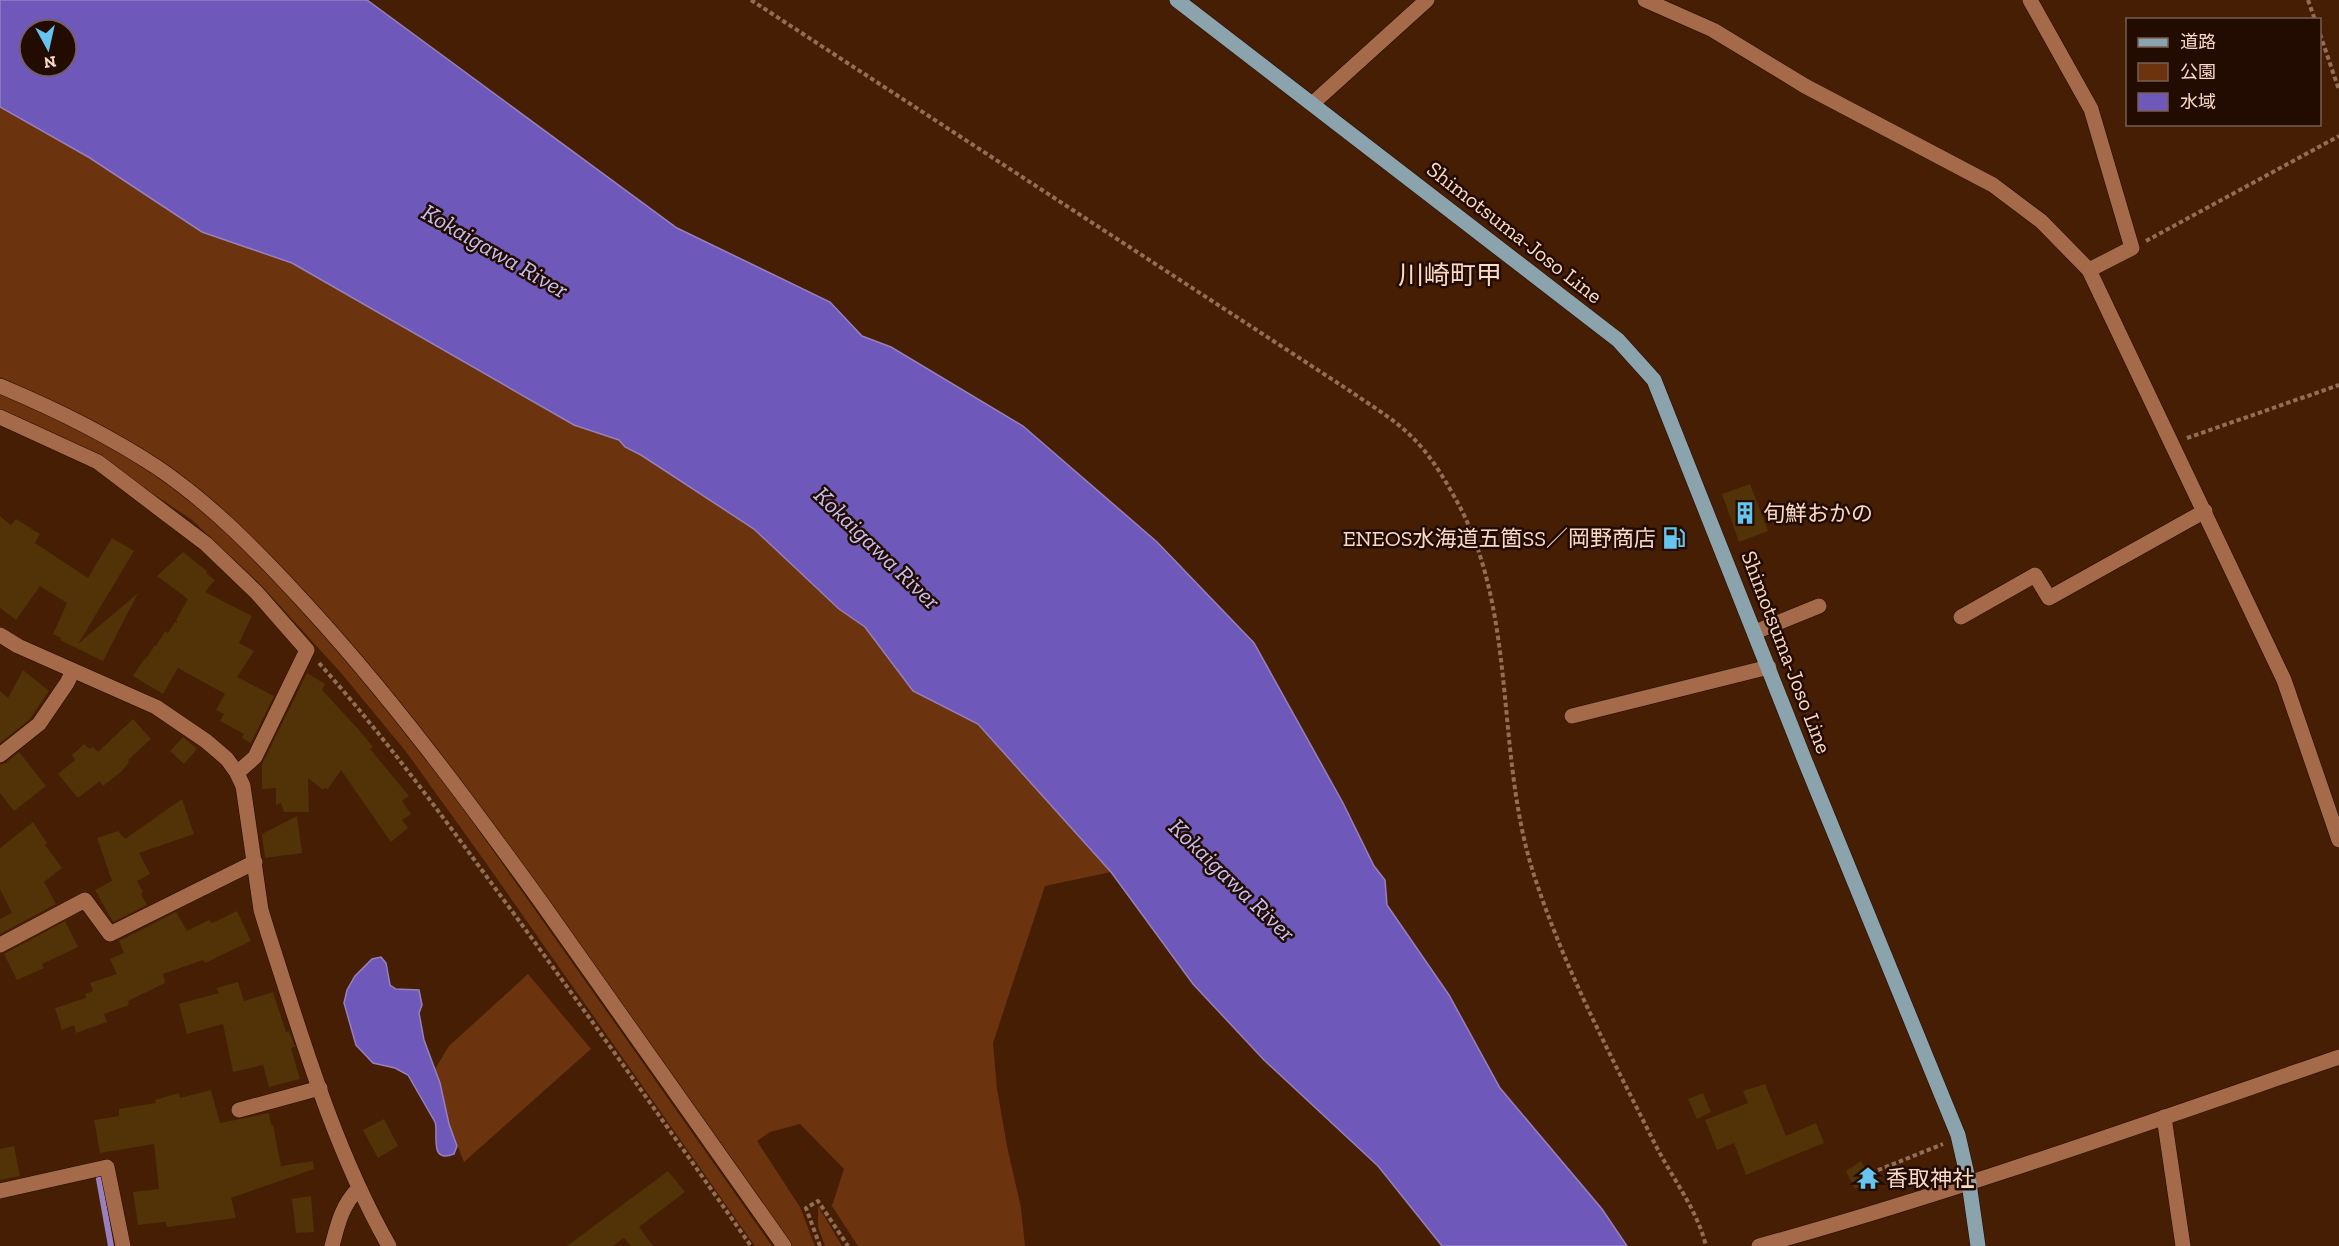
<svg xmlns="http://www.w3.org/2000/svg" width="2339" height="1246" viewBox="0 0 2339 1246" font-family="'Zilla Slab','Noto Sans JP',serif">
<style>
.green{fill:#6c340e}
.water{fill:#6e59ba;stroke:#987fbe;stroke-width:1.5;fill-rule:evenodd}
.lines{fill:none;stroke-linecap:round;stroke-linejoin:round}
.stream{stroke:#987fbe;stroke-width:6}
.building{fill:#513307}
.minor-casing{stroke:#240a00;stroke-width:16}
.major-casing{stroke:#240a00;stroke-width:16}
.path{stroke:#926e57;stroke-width:4;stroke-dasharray:4.5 3;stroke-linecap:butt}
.minor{stroke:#a46a49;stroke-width:15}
.major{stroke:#8aa3ad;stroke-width:15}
.labels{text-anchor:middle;stroke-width:5;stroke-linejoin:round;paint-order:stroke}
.street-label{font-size:22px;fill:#f9d9c7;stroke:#220c01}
.poi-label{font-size:22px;fill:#f9d9c7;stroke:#220c01;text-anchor:start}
.water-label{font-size:24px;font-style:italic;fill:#c5bff2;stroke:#220c01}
.quarter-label{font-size:26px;fill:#f9d9c7;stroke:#220c01}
</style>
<rect width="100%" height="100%" fill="#451e03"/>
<g class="green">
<polygon points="0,107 90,158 202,232 292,263 574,425 619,440 625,447 641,455 754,529 839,609 865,627 913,691 978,724 1111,872 1045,886 993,1043 997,1089 1007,1146 1021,1208 1025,1246 858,1246 832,1206 844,1169 800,1124 770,1132 757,1141 800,1207 815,1246 791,1246 479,807 283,570 101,426 0,377"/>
<path d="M 0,393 C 74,422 148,465 208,515 C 222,527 235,541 248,553 C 309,612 364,679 418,744 L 772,1246 L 755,1246 L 481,856 L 407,753 L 342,674 L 260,584 L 192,520 L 125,475 L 0,413 Z"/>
<polygon points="528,974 591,1049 464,1162 449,1124 440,1083 435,1069 449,1046"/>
<polygon points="818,1206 842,1246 825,1246 818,1227"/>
</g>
<g class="water">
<path d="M 0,0 L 367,0 L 677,228 L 830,302 L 862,336 L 891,347 L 1023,426 L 1157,542 L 1254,643 L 1343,803 L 1374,866 L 1385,880 L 1387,905 L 1449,995 L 1500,1088 L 1602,1209 L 1627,1246 L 1442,1246 L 1378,1166 L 1264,1060 L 1193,984 L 1111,872 L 978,724 L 913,691 L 865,627 L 839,609 L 754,529 L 641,455 L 625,447 L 619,440 L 574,425 L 292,263 L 202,232 L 90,158 L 0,107 ZM 30,30 L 66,30 L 66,66 L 30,66 Z"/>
<path d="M 381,957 L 386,963 L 390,985 L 396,989 L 419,990 L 422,1005 L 419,1013 L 424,1040 L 440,1083 L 449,1124 L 457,1146 L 454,1154 C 428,1164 439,1133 435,1122 L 408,1075 L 395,1068 L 373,1063 L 356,1045 L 344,1003 L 347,990 L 355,976 L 372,959 Z"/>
</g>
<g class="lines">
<polyline class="stream" points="99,1179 111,1246"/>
</g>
<g class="building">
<polygon points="1750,484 1768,531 1739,542 1722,494"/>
<polygon points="0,516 11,525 16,519 40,534 35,543 88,578 112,538 134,551 78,644 138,593 103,661 60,640 61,638 53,634 67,603 40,586 16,620 0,608"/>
<polygon points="183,552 207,571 206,573 215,580 205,592 252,616 239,643 254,651 237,677 274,696 251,743 242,738 244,734 220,721 224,714 216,710 225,694 178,668 163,694 133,676 144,659 145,660 155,645 156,646 165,631 168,633 175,622 178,623 176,620 188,599 157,576"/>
<polygon points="23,670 49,691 29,720 0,743 0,691 8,698"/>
<polygon points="307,673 325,684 322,690 359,730 373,747 370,749 409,796 402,801 411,814 402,820 408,828 391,842 341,770 328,789 324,788 323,790 308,778 309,812 284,812 281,803 276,805 276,788 262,789 262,764"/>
<polygon points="133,719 151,739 128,760 129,762 122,771 103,786 100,781 78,798 58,774 75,760 72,755 84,744 90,749 93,747 98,752"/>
<polygon points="183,737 197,749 184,764 170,751"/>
<polygon points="19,752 46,786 14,811 0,793 0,765 6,763"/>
<polygon points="182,799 194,834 139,853 150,874 137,881 143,892 141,894 147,905 113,922 95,890 112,881 97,838 118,831 125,839"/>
<polygon points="297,816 302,853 265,858 262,834"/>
<polygon points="33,822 47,843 45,845 62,868 44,882 56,904 0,934 0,919 12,913 0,889 0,848"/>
<polygon points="237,911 251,941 205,963 203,960 163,974 165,983 128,1001 129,1005 104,1014 107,1022 76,1033 74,1025 62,1030 55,1008 86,998 85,994 93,991 90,983 117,974 110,959 124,953 119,941 176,912 187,931 209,920 212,923"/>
<polygon points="65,921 78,947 42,964 44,968 17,980 4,954"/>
<polygon points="238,982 244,1001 273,992 286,1032 289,1031 295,1047 291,1048 300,1079 269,1087 263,1065 233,1072 223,1024 187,1034 179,1004 219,993 216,988"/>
<polygon points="1765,1084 1786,1136 1816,1123 1824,1143 1746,1175 1734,1143 1717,1150 1705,1120 1748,1103 1743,1091"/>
<polygon points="211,1090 220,1123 269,1113 271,1125 273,1125 281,1166 313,1161 314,1169 231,1198 236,1218 167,1227 166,1222 163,1222 138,1225 133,1192 159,1189 154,1144 100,1153 94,1120 119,1116 119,1109 156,1103 155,1100 179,1093 180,1098"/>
<polygon points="1703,1093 1711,1112 1697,1119 1688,1099"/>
<polygon points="384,1119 398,1146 378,1158 363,1130"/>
<polygon points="14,1146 20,1176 0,1180 0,1149"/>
<polygon points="1861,1161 1872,1180 1855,1189 1846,1171"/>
<polygon points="668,1171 685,1192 639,1227 653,1246 631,1246 624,1238 613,1246 567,1246"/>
<polygon points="311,1196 314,1232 296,1233 292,1199"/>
</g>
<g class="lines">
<g class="minor-casing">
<g id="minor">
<polyline points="1645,0 1713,30 1805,86 1993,185 2041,221 2089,270 2284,680 2339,840"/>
<polyline points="2030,0 2091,109 2132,248 2089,270"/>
<polyline points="1312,104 1427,0"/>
<path d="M 0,386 C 55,409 108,435 158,468 C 211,504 258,552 302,600 C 389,694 466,798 541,902 C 622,1017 704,1131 784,1246"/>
<polyline points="0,417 98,462 161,510 206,544 256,592 307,650 255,757 237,773"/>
<polyline points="1961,617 2035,575 2049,598 2205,511"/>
<polyline points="1755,632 1819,606"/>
<path d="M 0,635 L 18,646 L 156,707 L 206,741 L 227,759 L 237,773 L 243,786 L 261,910 L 268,933 C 302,1038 334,1149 389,1246"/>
<polyline points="1572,716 1769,667"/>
<polyline points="0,755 39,724 67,683 73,671"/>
<polyline points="0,945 85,900 110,934 255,862"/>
<polyline points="239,1110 320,1088"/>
<polyline points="2164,1117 2183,1246"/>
<polyline points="0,1191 107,1167 123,1246"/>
<path d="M 332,1246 C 338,1223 342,1205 359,1188"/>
<path d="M 1759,1246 C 1955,1192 2147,1123 2339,1057"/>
</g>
</g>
<g class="major-casing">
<polyline id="major" points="1177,0 1618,340 1654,380 1805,761 1958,1135 1969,1183 1978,1246"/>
</g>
<g class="path">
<path d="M 751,0 L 1350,391 C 1370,405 1394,419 1411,436 C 1431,455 1447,483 1460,507 C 1518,620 1495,755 1534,875 C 1564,968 1611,1056 1655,1144 C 1672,1178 1697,1209 1706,1246"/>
<polyline points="2308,0 2315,20"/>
<polyline points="2320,34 2339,90"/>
<polyline points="2146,241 2339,136"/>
<polyline points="2187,438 2339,385"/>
<path d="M 319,663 C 391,744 453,831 517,918 C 596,1026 674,1136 751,1246"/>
<polyline points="1871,1173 1943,1144"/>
<polyline points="820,1246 806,1208 818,1201 848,1246"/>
</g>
<use href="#minor" class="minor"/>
<use href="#major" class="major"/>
</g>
<defs>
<g id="building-bare" transform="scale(1.8)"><path d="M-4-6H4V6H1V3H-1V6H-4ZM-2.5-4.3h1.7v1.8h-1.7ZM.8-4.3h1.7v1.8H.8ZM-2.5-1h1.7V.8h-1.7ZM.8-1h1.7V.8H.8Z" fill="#67c4ef" stroke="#220c01" stroke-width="2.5" paint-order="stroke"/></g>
<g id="fuel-bare" transform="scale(1.8)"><path d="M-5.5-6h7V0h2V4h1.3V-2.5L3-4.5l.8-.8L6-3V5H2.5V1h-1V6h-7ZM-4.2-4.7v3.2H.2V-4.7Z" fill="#67c4ef" stroke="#220c01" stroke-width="2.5" paint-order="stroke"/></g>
<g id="temple-bare" transform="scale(1.8)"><path d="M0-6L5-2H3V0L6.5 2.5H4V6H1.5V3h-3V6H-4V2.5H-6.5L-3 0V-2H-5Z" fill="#67c4ef" stroke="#220c01" stroke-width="2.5" paint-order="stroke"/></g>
</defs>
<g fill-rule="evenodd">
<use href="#building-bare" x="1745" y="513"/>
<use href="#fuel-bare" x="1674" y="538"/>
<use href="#temple-bare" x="1868" y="1178"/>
</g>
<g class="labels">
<g class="street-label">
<text transform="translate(1515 232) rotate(38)" y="8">Shimotsuma-Joso Line</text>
<text transform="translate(1787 652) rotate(69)" y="8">Shimotsuma-Joso Line</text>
</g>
<g class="poi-label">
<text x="1763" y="521">旬鮮おかの</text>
<text x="1656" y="546" text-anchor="end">ENEOS水海道五箇SS／岡野商店</text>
<text x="1886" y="1186">香取神社</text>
</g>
<g class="water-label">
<text transform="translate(495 251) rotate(30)" y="8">Kokaigawa River</text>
<text transform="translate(877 548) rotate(44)" y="8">Kokaigawa River</text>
<text transform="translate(1232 880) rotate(44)" y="8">Kokaigawa River</text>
</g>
<g class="quarter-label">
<text x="1450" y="284">川崎町甲</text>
</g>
</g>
<rect x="2126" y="18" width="195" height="108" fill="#220c01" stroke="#785e50" stroke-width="1.5"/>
<rect x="2138" y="38" width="30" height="9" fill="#8aa3ad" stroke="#785e50" stroke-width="1.5"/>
<text x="2180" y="48" font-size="18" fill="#f9d9c7">道路</text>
<rect x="2138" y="63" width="30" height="18" fill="#6c340e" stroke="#785e50" stroke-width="1.5"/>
<text x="2180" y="78" font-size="18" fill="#f9d9c7">公園</text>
<rect x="2138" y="93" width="30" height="18" fill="#6e59ba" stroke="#785e50" stroke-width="1.5"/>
<text x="2180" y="108" font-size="18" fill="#f9d9c7">水域</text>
<g transform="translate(48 48) rotate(172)"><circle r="28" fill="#220c01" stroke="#785e50" stroke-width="1.5"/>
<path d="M0-4.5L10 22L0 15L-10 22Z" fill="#67c4ef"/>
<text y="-9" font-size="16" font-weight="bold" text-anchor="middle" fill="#f9d9c7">N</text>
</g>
</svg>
